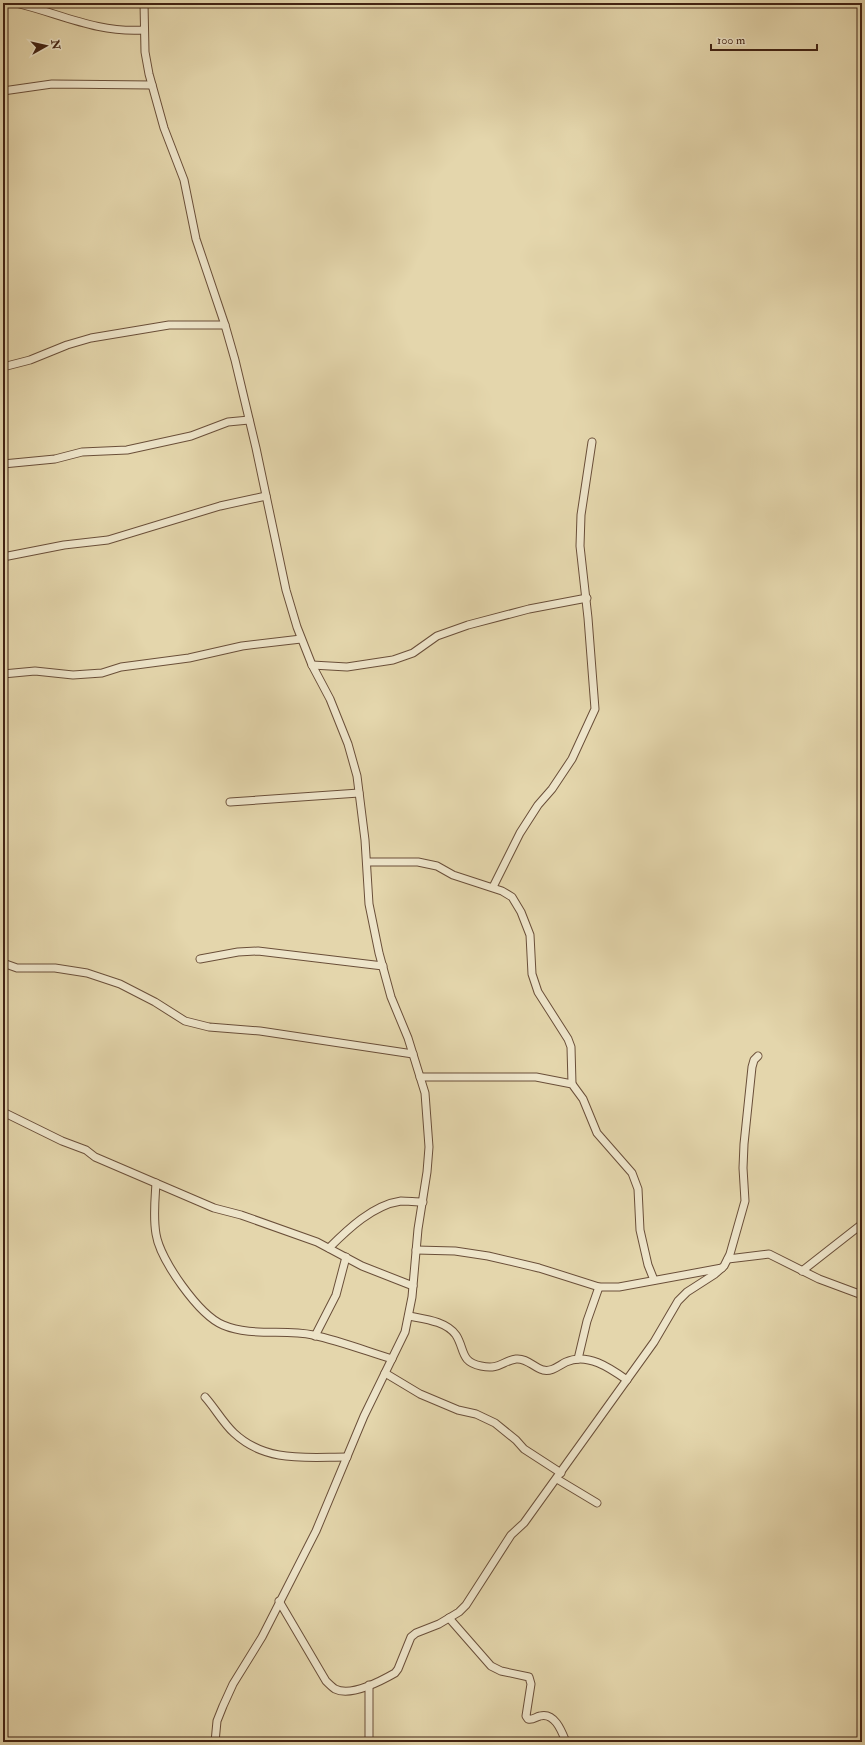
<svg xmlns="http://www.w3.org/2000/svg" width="865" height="1745" viewBox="0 0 865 1745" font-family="'IM FELL Double Pica',serif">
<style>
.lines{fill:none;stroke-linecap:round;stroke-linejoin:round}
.minor-casing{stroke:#6a4f39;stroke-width:9}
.minor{stroke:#ede4c9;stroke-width:7}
</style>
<rect width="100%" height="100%" fill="#e4d6ac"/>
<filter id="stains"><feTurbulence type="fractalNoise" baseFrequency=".005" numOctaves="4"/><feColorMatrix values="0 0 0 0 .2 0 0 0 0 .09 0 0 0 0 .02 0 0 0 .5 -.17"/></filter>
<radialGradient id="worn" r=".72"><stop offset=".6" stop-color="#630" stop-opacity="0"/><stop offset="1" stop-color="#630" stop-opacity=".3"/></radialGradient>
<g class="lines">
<g class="minor-casing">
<g id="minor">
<path d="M 16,3 C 61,14 97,33 144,30"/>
<polyline points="144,3 145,52 149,74 164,128 184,180 196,239 225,325 235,360 256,448 286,590 297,627 312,665 330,699 348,744 357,776 365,840 369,904 379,953 391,997 408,1038 425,1093 429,1147 427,1172 418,1229 412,1297 405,1332 364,1416 316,1531 262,1637 233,1684 223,1706 217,1721 215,1742"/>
<polyline points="3,91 52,84 152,85"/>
<polyline points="3,367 30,360 67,345 91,338 169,325 225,325"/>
<polyline points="3,464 55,459 82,452 127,450 191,436 228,422 249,420"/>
<polyline points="3,557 64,545 108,540 220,506 266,496"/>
<polyline points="312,665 347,667 393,660 413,653 437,636 468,625 529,609 587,598"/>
<polyline points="3,674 35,671 73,675 102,673 121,667 189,658 242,646 301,639"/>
<polyline points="230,802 359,793"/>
<polyline points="367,862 418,862 437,866 453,875 502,891 512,897 521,912 530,935 532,974 538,992 568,1039 571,1047 572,1084"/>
<polyline points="493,887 520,833 538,805 552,789 572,759 595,709 588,618 580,546 581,515 592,442"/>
<polyline points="200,959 238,952 258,951 383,966"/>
<polyline points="3,963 17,968 55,968 87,973 120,984 155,1002 185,1021 209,1027 260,1031 413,1054"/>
<polyline points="420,1077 536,1077 572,1084 583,1099 597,1133 632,1173 638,1189 640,1230 648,1265 654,1280"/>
<polyline points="3,1112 62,1141 86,1150 95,1157 214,1208 241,1215 317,1242 362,1266 413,1286"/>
<path d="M 156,1183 C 155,1200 153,1217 156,1234 C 160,1260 199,1315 223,1325 C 251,1337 284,1329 313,1335 C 340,1341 366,1351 392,1359"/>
<path d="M 329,1248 C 348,1229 373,1205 401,1201 C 408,1201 416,1202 423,1202"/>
<polyline points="416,1250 455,1251 488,1256 539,1268 599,1287 619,1287 722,1268"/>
<polyline points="728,1259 769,1254 819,1279 862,1295"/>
<polyline points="802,1271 862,1224"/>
<path d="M 409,1316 C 424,1319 446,1321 456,1335 C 465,1349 460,1362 481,1366 C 500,1370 502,1361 516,1359 C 527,1358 533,1367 543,1370 C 552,1372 558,1366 566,1362 C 587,1352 610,1368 627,1380"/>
<polyline points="315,1336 336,1295 346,1257"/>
<polyline points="578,1359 587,1321 599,1287"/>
<polyline points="385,1373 420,1394 458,1410 476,1414 495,1423 516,1440 524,1449 561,1473"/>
<path d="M 205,1397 C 215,1408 223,1423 234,1433 C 266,1463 306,1457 347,1457"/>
<polyline points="557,1479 597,1503"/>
<path d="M 279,1601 L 326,1681 C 329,1684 332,1687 335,1689 C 351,1697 381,1681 395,1673 L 398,1669 L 411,1637 L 416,1633 L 439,1624 L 459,1612 L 466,1605 L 511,1535 L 524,1523 L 654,1342 L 678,1301 L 687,1292 L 715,1274 L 724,1266 L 730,1254 L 745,1201 L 743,1168 L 744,1144 L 752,1067 L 754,1060 L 758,1056"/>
<path d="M 449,1618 L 491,1666 L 501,1671 L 529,1677 L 531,1684 L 526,1716 L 528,1719 C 534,1720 535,1717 540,1716 C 555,1712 562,1732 566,1742"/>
<polyline points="369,1685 369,1742"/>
</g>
</g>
<use href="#minor" class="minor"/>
</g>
<rect width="865" height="1745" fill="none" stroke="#e4d6ac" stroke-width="16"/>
<rect x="4" y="4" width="857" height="1737" fill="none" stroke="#412213" stroke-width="2"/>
<rect x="8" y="8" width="849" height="1729" fill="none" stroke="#412213"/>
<g transform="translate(46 46) rotate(82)" stroke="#ede4c9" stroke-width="3" paint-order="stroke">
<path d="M0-3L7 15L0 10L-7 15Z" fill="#412213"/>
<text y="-6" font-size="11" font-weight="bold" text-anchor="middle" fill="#412213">N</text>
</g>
<path d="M711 44v6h106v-6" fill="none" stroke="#412213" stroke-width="2"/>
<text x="717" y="44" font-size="12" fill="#412213" stroke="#ede4c9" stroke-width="3" paint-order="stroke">100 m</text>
<rect width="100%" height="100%" filter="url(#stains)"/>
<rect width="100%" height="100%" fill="url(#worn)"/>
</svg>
